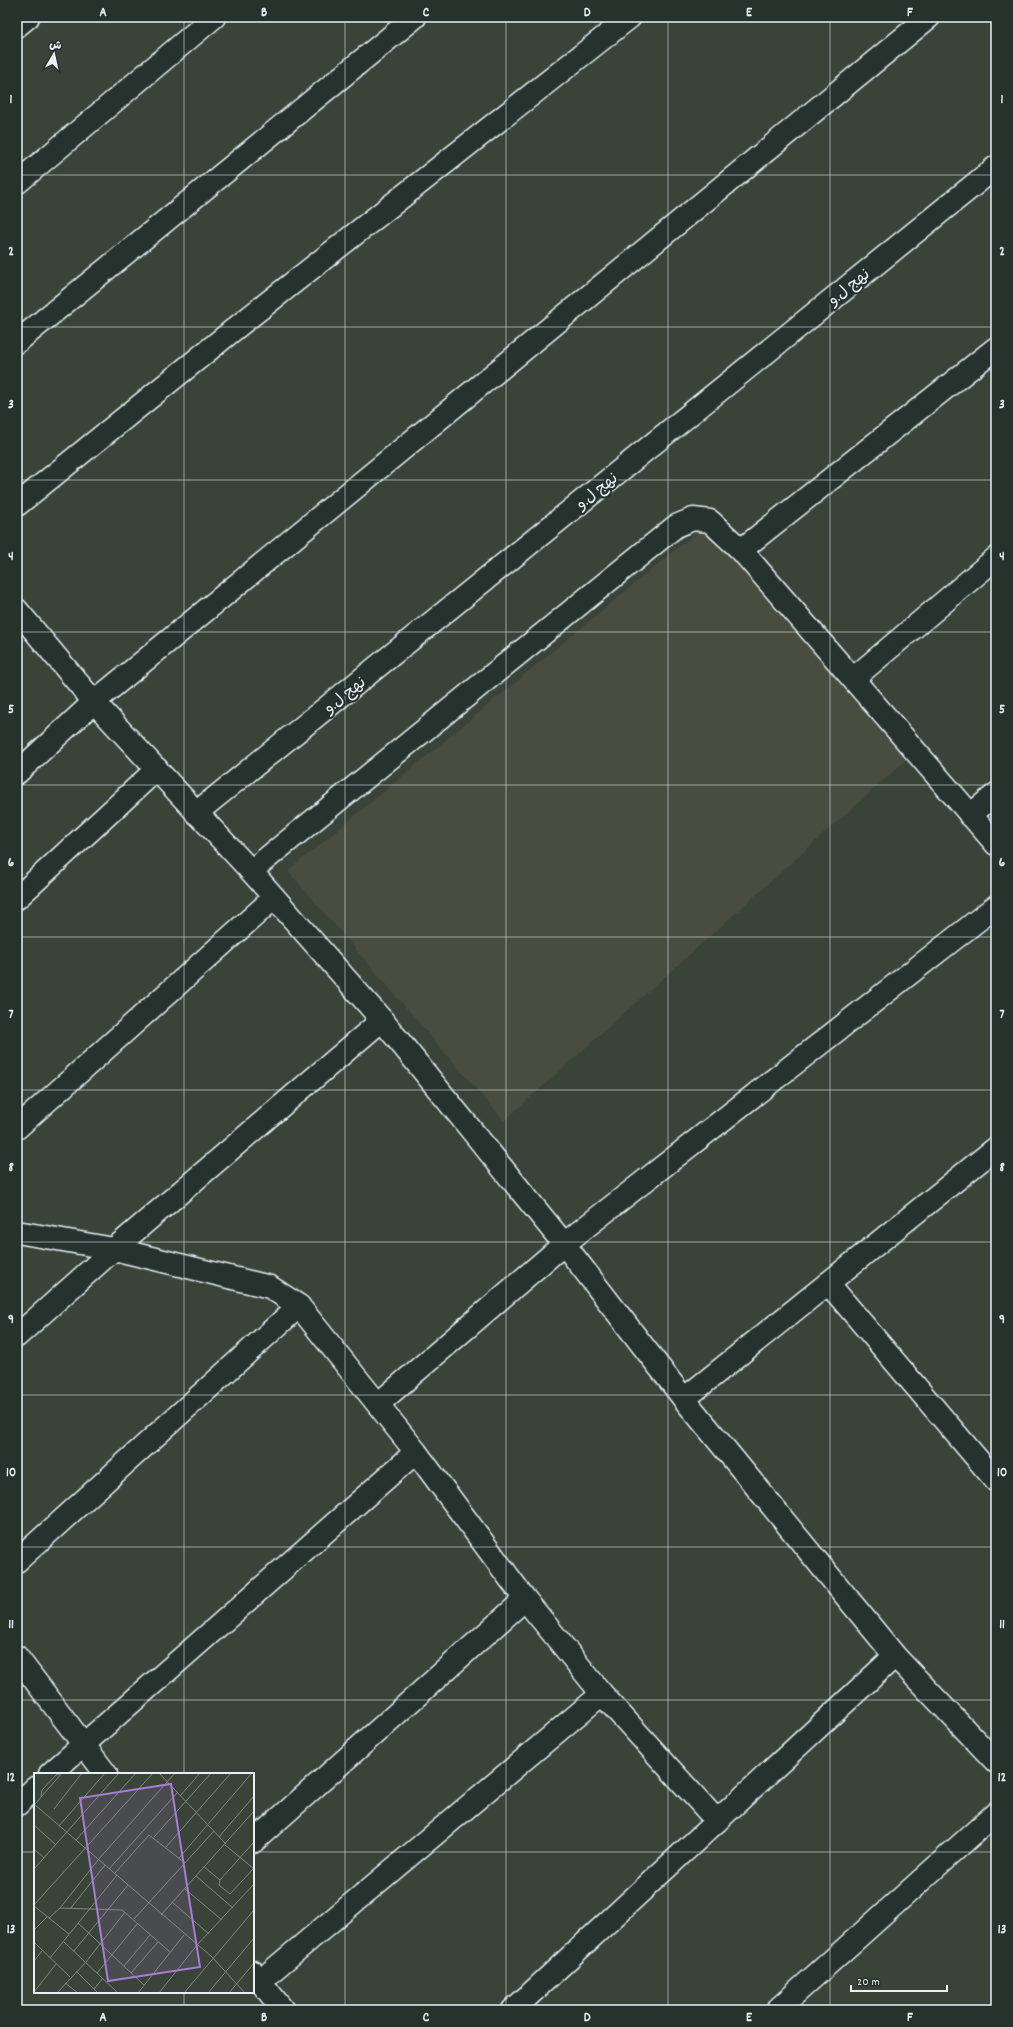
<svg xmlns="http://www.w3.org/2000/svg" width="1013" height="2027" viewBox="0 0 1013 2027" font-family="Dekko,'Playpen Sans Arabic',sans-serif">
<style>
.built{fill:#484e40}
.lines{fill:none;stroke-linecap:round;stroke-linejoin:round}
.minor-casing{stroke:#e8f1f8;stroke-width:25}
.minor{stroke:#26332d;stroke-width:22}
.grid{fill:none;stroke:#e8f1f8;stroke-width:1;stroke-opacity:0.55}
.labels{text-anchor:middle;stroke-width:4;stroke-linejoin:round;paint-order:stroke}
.street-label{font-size:16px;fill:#e8f1f8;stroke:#26332d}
.inset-road{fill:none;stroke:#808985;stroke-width:1}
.view{fill:#a77bd6;fill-opacity:0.15;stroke:#a77bd6;stroke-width:2}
.inset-edge{fill:none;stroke:#e8f1f8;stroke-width:2}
.neatline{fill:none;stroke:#e8f1f8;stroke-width:1.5}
.grid-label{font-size:13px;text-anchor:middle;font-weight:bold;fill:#e8f1f8}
</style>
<rect width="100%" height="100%" fill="#3a4338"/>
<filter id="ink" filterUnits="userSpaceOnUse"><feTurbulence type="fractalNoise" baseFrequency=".025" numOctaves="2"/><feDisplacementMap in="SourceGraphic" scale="8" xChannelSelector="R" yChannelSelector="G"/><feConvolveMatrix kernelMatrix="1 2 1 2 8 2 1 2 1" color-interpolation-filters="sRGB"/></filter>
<g filter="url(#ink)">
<polygon class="built" points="710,521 916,751 504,1121 288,871"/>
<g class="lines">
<g class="minor-casing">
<g id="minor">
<polyline points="17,26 28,17"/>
<polyline points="17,183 214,17"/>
<polyline points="17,342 415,17"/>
<polyline points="17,505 237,327 630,17"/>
<polyline points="741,550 996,348"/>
<polyline points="17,610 94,702 251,871 382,1020 564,1244 684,1399 895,1656 996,1762"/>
<polyline points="854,678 996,558"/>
<polyline points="17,773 94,702 929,17"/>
<polyline points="196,813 996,167"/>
<polyline points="970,815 996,794"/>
<polyline points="251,871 676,526 693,519 710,521 741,550 996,844"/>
<polyline points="17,898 157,769"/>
<polyline points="17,1128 274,898"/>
<polyline points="17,1232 114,1249 270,1287 299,1306 416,1452 525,1599 602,1694 717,1821"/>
<polyline points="828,1283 996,1481"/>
<polyline points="17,1336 114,1249 382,1020"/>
<polyline points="684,1399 996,1148"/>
<polyline points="378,1404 564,1244 996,906"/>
<polyline points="17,1561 299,1306"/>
<polyline points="17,1657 106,1774"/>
<polyline points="50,1774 416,1452"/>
<polyline points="17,1805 35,1788"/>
<polyline points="253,1842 525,1599"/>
<polyline points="253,1972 283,2010"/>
<polyline points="260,1981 602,1694"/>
<polyline points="513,2010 895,1656"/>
<polyline points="777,2010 996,1813"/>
</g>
</g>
<use href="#minor" class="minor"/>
</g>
</g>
<path class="grid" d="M 184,17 L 184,1774M 345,17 L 345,2010M 506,17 L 506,2010M 668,17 L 668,2010M 830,17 L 830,2010M 17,175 L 996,175M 17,327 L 996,327M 17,480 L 996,480M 17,632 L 996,632M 17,785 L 996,785M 17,937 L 996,937M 17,1090 L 996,1090M 17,1242 L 996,1242M 17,1395 L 996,1395M 17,1547 L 996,1547M 17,1700 L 996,1700M 17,1852 L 35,1852M 253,1852 L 996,1852M 184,1992 L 184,2010"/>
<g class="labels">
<g class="street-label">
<text transform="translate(848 286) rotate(-39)" y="6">نهج ل.و</text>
<text transform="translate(596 490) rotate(-39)" y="6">نهج ل.و</text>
<text transform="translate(344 694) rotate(-39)" y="6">نهج ل.و</text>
</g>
</g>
<g transform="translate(34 1773)">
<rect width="220" height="220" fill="#3a4338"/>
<path class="inset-road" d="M 125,0 L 192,71M 146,23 L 166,0M 7,24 L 8,17 L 22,2 L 26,1M 0,31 L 178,184 L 211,220M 1,31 L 28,0M 20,36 L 48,0M 0,52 L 22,72M 25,53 L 71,0M 120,64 L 177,0M 185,64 L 220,23M 42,67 L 102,0M 191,72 L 220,96M 132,74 L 197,0M 0,76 L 10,85M 145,85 L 218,0M 170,94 L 186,107 L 220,69M 0,96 L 85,0M 75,96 L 143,20M 81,100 L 115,62 L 151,90M 162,103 L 199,135M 186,107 L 185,112 L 196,121 L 220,95M 151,116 L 188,147M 138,129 L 175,161M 0,132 L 119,0M 0,133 L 35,161M 26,135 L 64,87 L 141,0M 36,136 L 71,92M 127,142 L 220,38M 15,145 L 26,135 L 88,137 L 136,179M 100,146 L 180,58M 44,150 L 110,212M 0,157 L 13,144M 0,169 L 36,204M 30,169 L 84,220M 40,178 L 94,112M 16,185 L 83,102M 0,188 L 8,178M 90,193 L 116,162M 42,198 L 64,220M 63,200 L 104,150M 97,200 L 124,169M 31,210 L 44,220M 60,216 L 69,205M 0,219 L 22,191M 23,220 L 52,189 L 91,139M 104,220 L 150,162M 125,220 L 163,172 L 220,111M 150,220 L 220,137M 174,220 L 220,165M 195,220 L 220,190"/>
<path class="view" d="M 137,11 L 166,194 L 74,208 L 46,25 Z"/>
<rect width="220" height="220" class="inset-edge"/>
</g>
<rect width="1013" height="2027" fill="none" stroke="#26332d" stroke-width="44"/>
<g transform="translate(54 54) rotate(9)" stroke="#26332d" stroke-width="3" paint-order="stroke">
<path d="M0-3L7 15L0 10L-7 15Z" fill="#e8f1f8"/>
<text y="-6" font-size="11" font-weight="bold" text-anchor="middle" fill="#e8f1f8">ش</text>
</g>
<path d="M851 1985v6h96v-6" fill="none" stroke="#e8f1f8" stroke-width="2"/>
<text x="857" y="1985" font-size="12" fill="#e8f1f8" stroke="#26332d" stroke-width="3" paint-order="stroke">20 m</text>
<rect x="22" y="22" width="969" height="1983" class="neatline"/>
<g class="grid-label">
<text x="103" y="16">A</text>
<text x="264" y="16">B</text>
<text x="426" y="16">C</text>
<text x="587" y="16">D</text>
<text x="749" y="16">E</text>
<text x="910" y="16">F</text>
<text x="11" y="103">1</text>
<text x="1002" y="103">1</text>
<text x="11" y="255">2</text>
<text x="1002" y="255">2</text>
<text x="11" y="408">3</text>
<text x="1002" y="408">3</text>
<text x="11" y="560">4</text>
<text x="1002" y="560">4</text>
<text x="11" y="713">5</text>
<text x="1002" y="713">5</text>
<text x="11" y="866">6</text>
<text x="1002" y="866">6</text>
<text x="11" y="1018">7</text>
<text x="1002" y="1018">7</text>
<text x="11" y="1171">8</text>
<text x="1002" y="1171">8</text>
<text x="11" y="1323">9</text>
<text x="1002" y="1323">9</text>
<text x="11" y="1476">10</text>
<text x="1002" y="1476">10</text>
<text x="11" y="1628">11</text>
<text x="1002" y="1628">11</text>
<text x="11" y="1781">12</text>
<text x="1002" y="1781">12</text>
<text x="11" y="1933">13</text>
<text x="1002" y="1933">13</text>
<text x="103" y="2021">A</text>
<text x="264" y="2021">B</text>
<text x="426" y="2021">C</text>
<text x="587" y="2021">D</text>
<text x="749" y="2021">E</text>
<text x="910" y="2021">F</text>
</g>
</svg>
